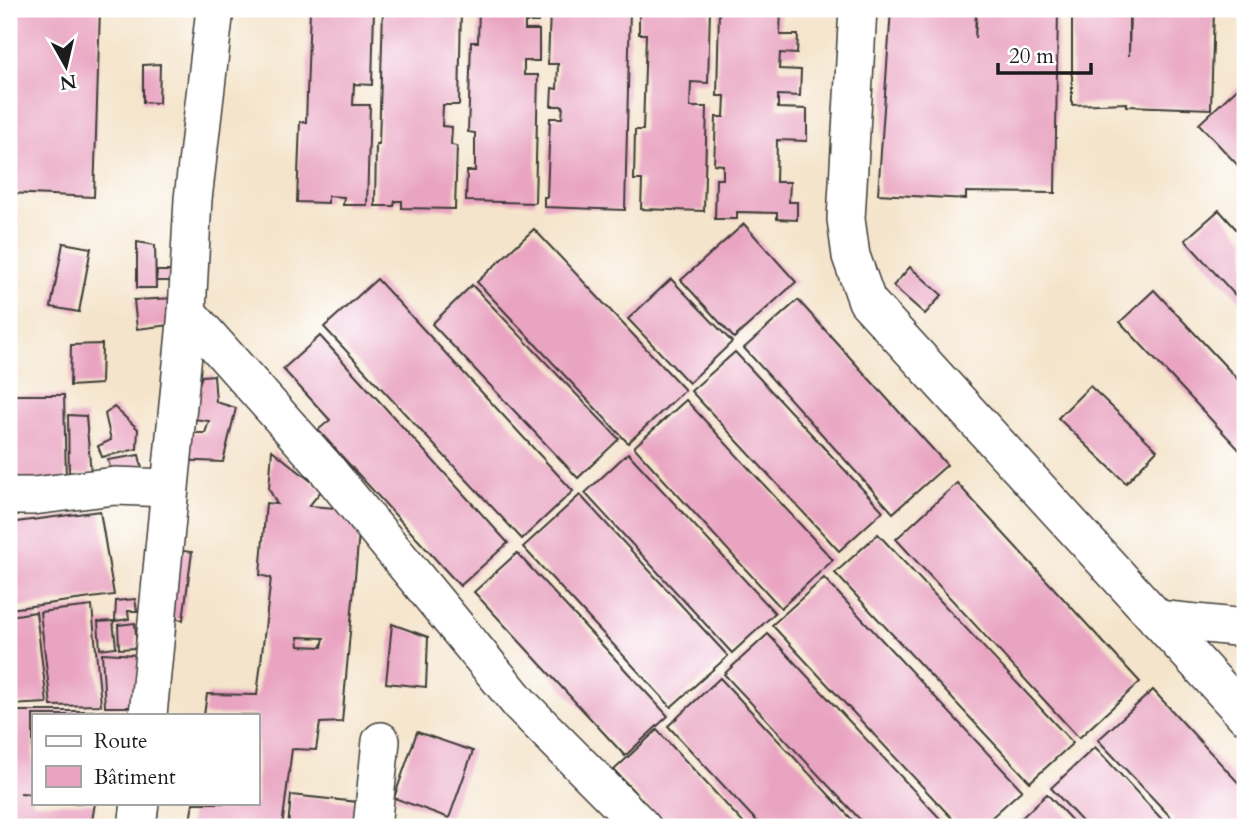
<svg xmlns="http://www.w3.org/2000/svg" width="1254" height="836" viewBox="0 0 1254 836" font-family="Cardo,serif">
<style>
.building{fill:#e9a4c1;fill-rule:evenodd}
.lines{fill:none;stroke-linecap:round;stroke-linejoin:round}
.minor-casing{stroke:#3c3a36;stroke-width:40}
.minor{stroke:#fff;stroke-width:37}
</style>
<rect width="100%" height="100%" fill="#fff"/>
<filter id="ink" filterUnits="userSpaceOnUse"><feTurbulence type="fractalNoise" baseFrequency=".0143" numOctaves="2"/><feDisplacementMap in="SourceGraphic" scale="14" xChannelSelector="R" yChannelSelector="G"/><feConvolveMatrix kernelMatrix="1 2 1 2 8 2 1 2 1" color-interpolation-filters="sRGB"/></filter>
<filter id="wash" filterUnits="userSpaceOnUse"><feTurbulence type="fractalNoise" baseFrequency=".00686" numOctaves="4" result="noise"/><feDisplacementMap in="SourceGraphic" scale="28" xChannelSelector="R" yChannelSelector="G"/><feGaussianBlur stdDeviation="1.57" result="paint"/><feColorMatrix in="noise" values="0 0 0 0 0 0 0 0 0 0 0 0 0 0 0 0 0 1.4 0 .05"/><feComposite in="paint" operator="in"/></filter>
<g filter="url(#wash)">
<rect width="100%" height="100%" fill="#f4e4cb"/>
<g id="blocks">
<g class="building">
<polygon points="9,9 100,9 94,197 9,193"/>
<polygon points="310,9 374,9 372,85 354,84 353,105 370,105 367,205 343,205 344,197 328,196 328,203 297,202 300,122 306,122"/>
<polygon points="383,9 461,9 459,105 443,105 442,126 452,127 451,145 457,146 455,209 402,208 402,201 395,201 394,206 375,206 376,144 379,144"/>
<polygon points="479,9 539,9 538,22 525,22 525,30 539,30 539,61 524,61 524,75 538,75 535,203 466,201 467,171 475,171 475,133 468,132 471,42 478,42"/>
<polygon points="565,9 630,9 625,210 544,207 544,197 547,197 550,118 562,118 563,106 551,106 552,88 557,89 558,64 548,64 550,10 565,10"/>
<polygon points="639,9 710,9 708,83 691,82 690,107 707,107 704,211 641,209 642,180 634,180 635,130 643,130 646,34 639,34"/>
<polygon points="719,9 781,9 780,35 798,35 797,54 780,53 779,69 801,70 800,96 778,95 778,108 807,109 807,141 777,140 776,182 790,182 789,202 797,202 797,220 777,219 777,213 737,212 737,219 715,219 716,179 723,179 723,165 714,164 716,117 724,117 725,96 717,96"/>
<polygon points="891,9 976,9 975,38 977,9 1058,9 1055,193 966,192 966,199 878,194"/>
<polygon points="1072,9 1129,9 1129,56 1130,9 1214,9 1211,109 1127,106 1127,103 1072,105"/>
<polygon points="160,64 159,103 143,102 143,65"/>
<polygon points="1245,81 1245,173 1199,124"/>
<polygon points="9,203 14,204 11,269 9,269"/>
<polygon points="1219,210 1245,239 1245,306 1185,240"/>
<polygon points="744,224 796,282 734,338 681,280"/>
<polygon points="534,229 685,390 628,443 477,282"/>
<polygon points="137,242 155,245 156,288 137,288"/>
<polygon points="63,243 91,248 79,312 51,307"/>
<polygon points="910,267 942,295 925,314 893,286"/>
<polygon points="157,271 173,271 185,281 156,281"/>
<polygon points="377,279 573,491 522,539 324,327"/>
<polygon points="671,279 732,342 689,383 628,319"/>
<polygon points="472,285 619,439 578,478 432,324"/>
<polygon points="1154,290 1245,387 1245,456 1120,322"/>
<polygon points="176,298 178,324 137,329 134,300"/>
<polygon points="798,300 947,465 893,513 744,348"/>
<polygon points="320,336 508,543 460,586 318,430 330,420 283,369"/>
<polygon points="102,344 101,384 70,386 71,345"/>
<polygon points="735,352 883,511 839,551 691,391"/>
<path d="M 214,375 L 216,402 L 236,408 L 223,462 L 175,460 L 190,409 L 202,376 ZM 194,419 L 209,421 L 205,433 L 192,433 Z"/>
<polygon points="1090,386 1157,450 1126,483 1058,418"/>
<polygon points="9,395 64,395 66,481 9,481"/>
<polygon points="686,400 833,560 781,608 634,447"/>
<polygon points="114,407 138,429 137,449 102,457 98,446 111,440 105,414"/>
<polygon points="68,415 86,416 91,474 69,475"/>
<path d="M 272,450 L 322,490 L 309,506 L 361,510 L 342,722 L 320,723 L 316,750 L 292,749 L 282,827 L 189,827 L 193,803 L 257,803 L 257,715 L 204,715 L 207,694 L 257,695 L 271,578 L 260,575 L 266,503 L 277,504 L 269,489 ZM 298,637 L 324,638 L 322,647 L 299,646 Z"/>
<polygon points="628,453 775,613 732,653 585,493"/>
<polygon points="139,455 143,472 113,477 108,460"/>
<polygon points="957,483 1140,682 1079,738 896,539"/>
<polygon points="580,495 728,656 671,707 523,547"/>
<polygon points="100,511 114,595 9,609 9,523"/>
<polygon points="878,534 1073,743 1030,782 835,573"/>
<polygon points="175,550 192,552 183,620 167,617"/>
<polygon points="517,553 668,716 625,756 474,592"/>
<polygon points="824,578 1022,790 981,827 960,827 772,625"/>
<polygon points="135,599 137,611 128,611 129,619 115,621 116,601"/>
<polygon points="92,606 101,705 51,706 40,612"/>
<polygon points="36,612 47,703 9,705 9,616"/>
<polygon points="113,621 116,647 100,649 98,622"/>
<polygon points="135,623 137,648 119,649 118,625"/>
<polygon points="392,624 428,637 426,687 386,683"/>
<polygon points="768,634 948,827 867,827 724,674"/>
<polygon points="102,653 138,655 138,707 105,707"/>
<polygon points="720,678 859,827 762,827 668,726"/>
<polygon points="1153,690 1245,790 1245,827 1180,827 1098,740"/>
<polygon points="9,711 104,711 103,715 33,715 33,794 20,793 33,795 33,803 95,803 91,827 9,826"/>
<polygon points="657,730 747,827 667,827 614,770"/>
<polygon points="417,732 473,751 449,818 394,798"/>
<polygon points="1095,747 1169,827 1087,827 1051,788"/>
<polygon points="1047,794 1078,827 1012,827"/>
<polygon points="291,795 367,803 364,827 288,827"/>
</g>
</g>
</g>
<g filter="url(#ink)">
<use href="#blocks" fill-opacity="0" stroke="#3c3a36" stroke-width="2"/>
<g class="lines">
<g class="minor-casing">
<g id="minor">
<polyline points="858,9 846,219 851,256 867,301 1245,715"/>
<polyline points="187,312 324,466 520,704 642,827"/>
<polyline points="9,496 33,496 115,486 169,488"/>
<polyline points="1157,619 1245,628"/>
<polyline points="148,715 187,312 193,199 215,9"/>
<polyline points="137,827 140,803"/>
<polyline points="372,827 381,741"/>
</g>
</g>
<use href="#minor" class="minor"/>
</g>
</g>
<rect width="1254" height="836" fill="none" stroke="#fff" stroke-width="35"/>
<rect x="32" y="714" width="228" height="91" fill="#ffffff" stroke="#a4a4a4" stroke-width="2"/>
<rect x="46" y="736" width="35" height="10" fill="#ffffff" stroke="#a4a4a4" stroke-width="2"/>
<text x="94" y="748" font-size="21" fill="#1c1c1c">Route</text>
<rect x="46" y="766" width="35" height="21" fill="#e9a4c1" stroke="#a4a4a4" stroke-width="2"/>
<text x="94" y="784" font-size="21" fill="#1c1c1c">Bâtiment</text>
<g transform="translate(66 66) rotate(172)" stroke="#ffffff" stroke-width="5" paint-order="stroke">
<path d="M0-5L12 26L0 18L-12 26Z" fill="#1c1c1c"/>
<text y="-10" font-size="19" font-weight="bold" text-anchor="middle" fill="#1c1c1c">N</text>
</g>
<path d="M998 63v10h93v-10" fill="none" stroke="#1c1c1c" stroke-width="3.5"/>
<text x="1009" y="63" font-size="21" fill="#1c1c1c" stroke="#ffffff" stroke-width="5" paint-order="stroke">20 m</text>
</svg>
